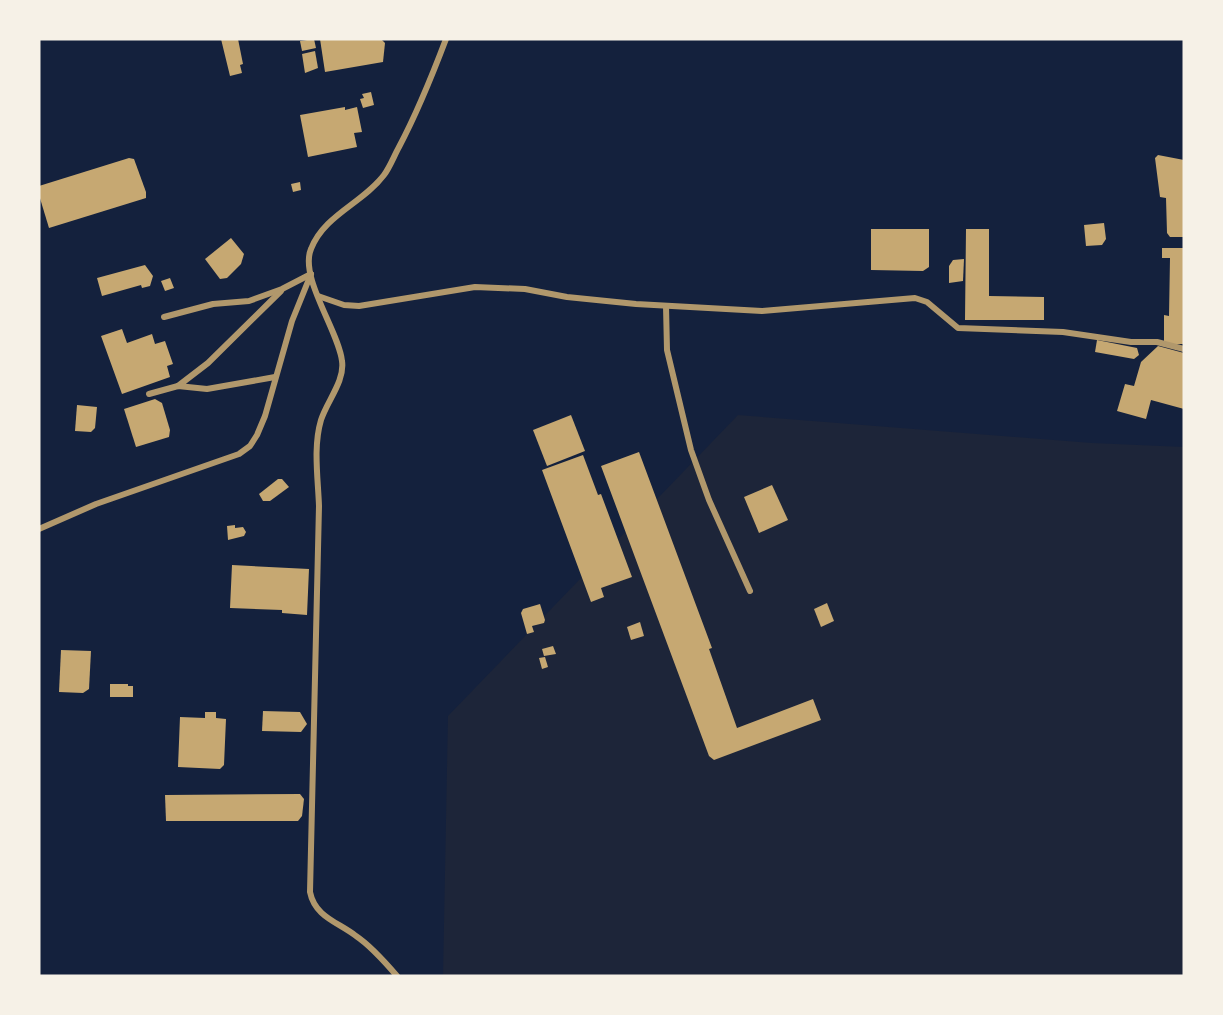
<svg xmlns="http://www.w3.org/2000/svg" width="1223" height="1015" viewBox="0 0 1223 1015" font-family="'Nunito Sans',sans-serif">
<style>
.green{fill:#1d2539}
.building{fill:#c6a872}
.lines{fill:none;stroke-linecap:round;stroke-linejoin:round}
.minor{stroke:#b1986c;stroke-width:6}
</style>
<rect width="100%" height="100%" fill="#14213d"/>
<polygon class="green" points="738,415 1092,443 1184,447 1184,976 443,976 448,716"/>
<g class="building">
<polygon points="221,39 238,39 243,64 240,65 242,73 230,76"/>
<polygon points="314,39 316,48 302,51 300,41"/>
<polygon points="320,39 381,39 385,43 383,62 325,72"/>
<polygon points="315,51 318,68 305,73 302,54"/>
<polygon points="371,92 374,105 363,108 360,99 364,98 362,94"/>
<polygon points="345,107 345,110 357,107 362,132 354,133 357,147 308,157 300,115"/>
<polygon points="1158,155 1184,160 1184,237 1170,237 1167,233 1166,198 1160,197 1155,158"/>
<polygon points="129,158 134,159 146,192 146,198 49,228 39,195 39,186"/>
<polygon points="300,182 301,190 293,192 291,184"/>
<polygon points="1104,223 1106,239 1102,245 1086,246 1084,225"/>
<polygon points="871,229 929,229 929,267 923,271 871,270"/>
<polygon points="966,229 989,229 989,296 1044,297 1044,320 965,320"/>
<polygon points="231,238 244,254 241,264 227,278 220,279 205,259"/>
<polygon points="1162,248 1184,248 1184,344 1164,344 1164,315 1169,316 1170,258 1162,258"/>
<polygon points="964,259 963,281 949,283 949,266 953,260"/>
<polygon points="145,265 153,276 150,286 142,288 141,285 102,296 97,278"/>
<polygon points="170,278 174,288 165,291 161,281"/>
<polygon points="122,329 127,343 152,334 155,344 165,341 173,364 167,366 170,377 122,394 101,336"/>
<polygon points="1097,340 1137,348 1139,355 1134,359 1095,352"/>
<polygon points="1158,346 1184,353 1184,409 1151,400 1146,419 1117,411 1125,384 1134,386 1141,362"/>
<polygon points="155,399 162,403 170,430 169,437 136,447 124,409"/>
<polygon points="77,405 97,407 95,428 91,432 75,431"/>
<polygon points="571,415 585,451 547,466 533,430"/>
<polygon points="639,452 712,648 709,649 737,728 813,699 821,720 714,760 709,756 601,466"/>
<polygon points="583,455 598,495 601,494 632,577 601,588 604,597 591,602 542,470"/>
<polygon points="278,479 282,479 289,487 270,501 263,501 259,494"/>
<polygon points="772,485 788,520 759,533 744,497"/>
<polygon points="235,525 235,528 243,527 246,532 244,536 228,540 227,526"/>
<polygon points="232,565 309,569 307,615 282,613 282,610 230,608"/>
<polygon points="827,603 834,621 821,627 814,609"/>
<polygon points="540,604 545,620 544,623 532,626 534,632 527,634 521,613 523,609"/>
<polygon points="640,622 644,636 631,640 627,627"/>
<polygon points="553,646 556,654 544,656 542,649"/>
<polygon points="61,650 91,651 89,689 83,693 59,692"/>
<polygon points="545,657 548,667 542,669 539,658"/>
<polygon points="110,684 128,684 128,686 133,686 133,697 110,697"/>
<polygon points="263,711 300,712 307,724 301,732 262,731"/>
<polygon points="205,712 216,712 216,718 226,719 224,765 220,769 178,767 180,717 205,718"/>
<polygon points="300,794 304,799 302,816 298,821 166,821 165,795"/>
</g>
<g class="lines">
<g class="minor">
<polyline points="318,296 344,305 359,306 475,287 525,289 567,297 636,304 762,311 915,298 927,302 958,328 1063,332 1131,342 1157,342 1184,349"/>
<polyline points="666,306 667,350 691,450 709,500 750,591"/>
<polyline points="164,317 213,304 249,301 282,289 311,274"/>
<polyline points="178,386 208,363 281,291"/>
<polyline points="149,394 178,386 207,389 275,377"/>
<polyline points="39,529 96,504 239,454 250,446 257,435 265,416 292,321 311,274"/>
<path d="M 397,976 C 385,962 371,946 356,936 C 338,922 315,917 310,892 L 319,506 C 318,478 313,447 321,420 C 327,401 345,381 342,361 C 339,332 299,277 311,249 C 324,215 363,203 384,175 C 390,167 394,156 399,147 C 417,113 432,76 446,39"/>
</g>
</g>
<rect width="1223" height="1015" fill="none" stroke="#f6f1e7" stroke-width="81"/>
</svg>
